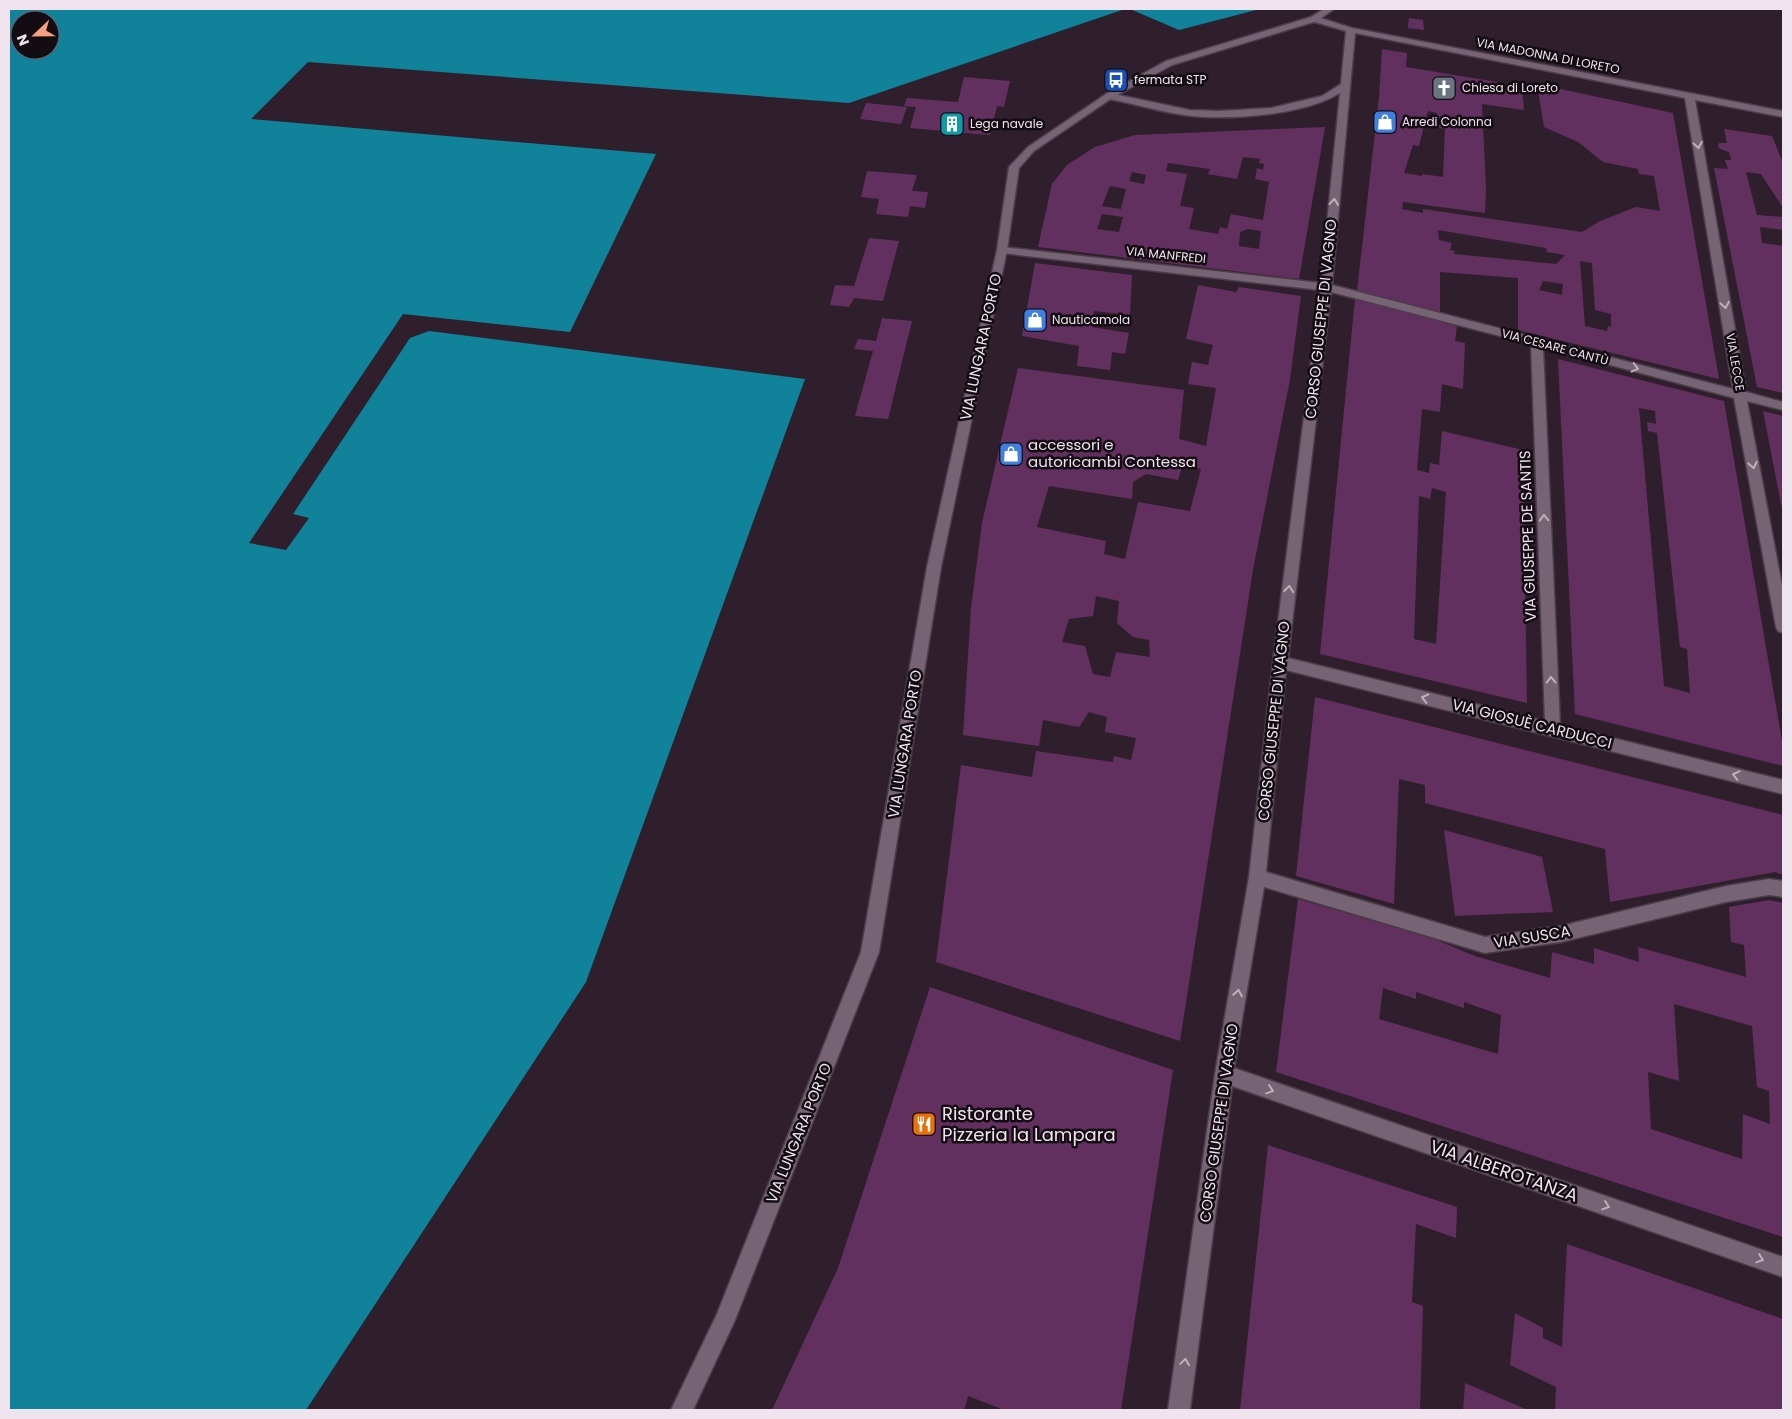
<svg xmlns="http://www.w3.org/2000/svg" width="1792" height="1419" viewBox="0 0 1792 1419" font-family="Poppins,sans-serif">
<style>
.water{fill:#10829a;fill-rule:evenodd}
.building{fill:#62305f;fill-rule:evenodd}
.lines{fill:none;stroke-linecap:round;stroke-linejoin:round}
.street-casing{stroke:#4b3d49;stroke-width:3}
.secondary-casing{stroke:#4b3d49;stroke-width:3}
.street{fill:#766373;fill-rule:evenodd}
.secondary{fill:#766373;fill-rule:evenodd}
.oneway{stroke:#bfb0bc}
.labels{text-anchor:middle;stroke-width:5;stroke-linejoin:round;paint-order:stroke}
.far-street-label{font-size:12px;fill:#efe4ed;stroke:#130c12}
.far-poi-label{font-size:12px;fill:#efe4ed;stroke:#130c12;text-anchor:start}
.street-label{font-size:15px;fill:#efe4ed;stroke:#130c12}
.poi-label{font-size:15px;fill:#efe4ed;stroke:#130c12;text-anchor:start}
.near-poi-label{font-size:18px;fill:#efe4ed;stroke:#130c12;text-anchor:start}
.near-street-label{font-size:18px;fill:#efe4ed;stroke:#130c12}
</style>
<rect width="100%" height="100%" fill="#2f1f2d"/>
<g class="water">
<path d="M 9,9 L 1125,9 L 849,103 L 308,62 L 251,119 L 656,154 L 570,332 L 403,314 L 249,543 L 286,550 L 309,518 L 293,514 L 410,338 L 429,331 L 805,379 L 586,982 L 306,1410 L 9,1410 ZM 20,20 L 50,20 L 50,50 L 20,50 Z"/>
<polygon points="1130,9 1255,9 1256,10 1179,30"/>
</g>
<g class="building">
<polygon points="1409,18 1423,20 1424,30 1408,28"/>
<path d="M 1382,49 L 1407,53 L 1406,67 L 1497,82 L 1497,87 L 1522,90 L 1524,110 L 1482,104 L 1486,188 L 1485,213 L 1403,202 L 1402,209 L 1423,213 L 1423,209 L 1582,232 L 1600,221 L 1636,207 L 1660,211 L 1654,176 L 1639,174 L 1638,169 L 1603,162 L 1578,142 L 1544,127 L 1537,84 L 1673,113 L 1719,379 L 1518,330 L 1518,278 L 1440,272 L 1440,313 L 1357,291 L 1379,97 ZM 1428,111 L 1437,113 L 1435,127 L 1445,129 L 1443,177 L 1422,174 L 1422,176 L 1404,173 L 1413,145 L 1419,146 ZM 1438,230 L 1546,248 L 1547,252 L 1565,255 L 1556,264 L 1454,254 L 1455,251 L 1450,250 L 1452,243 L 1439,240 ZM 1580,261 L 1592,263 L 1595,310 L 1611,314 L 1611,327 L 1608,326 L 1607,331 L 1585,326 ZM 1543,281 L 1563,284 L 1562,295 L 1539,290 Z"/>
<polygon points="964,77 1010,81 1004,107 997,106 990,135 910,128 916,107 904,106 907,98 958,102"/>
<polygon points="866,103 907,107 901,124 860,119"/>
<path d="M 1325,127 L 1299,279 L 1038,247 L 1052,184 L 1067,165 L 1095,147 L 1135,135 ZM 1243,157 L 1260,159 L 1259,163 L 1264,164 L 1263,170 L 1257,168 L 1255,179 L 1269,182 L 1263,220 L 1231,214 L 1227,229 L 1220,227 L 1218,234 L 1189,229 L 1194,208 L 1180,206 L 1187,174 L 1166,171 L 1168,163 L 1210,169 L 1208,174 L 1237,179 ZM 1132,172 L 1146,175 L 1144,184 L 1129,181 ZM 1110,186 L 1126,189 L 1121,209 L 1102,206 ZM 1102,214 L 1123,217 L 1119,232 L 1097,229 ZM 1248,229 L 1261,231 L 1259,249 L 1239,246 L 1240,232 Z"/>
<polygon points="1724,129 1772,136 1783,163 1783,208 1761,174 1746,172 1757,215 1783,217 1783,230 1760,227 1762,243 1783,246 1783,393 1757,387 1714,168 1728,169 1725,160 1731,160 1729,152 1720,149 1718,146 1719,143 1727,143"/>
<polygon points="867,171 917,175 912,191 928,192 925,208 910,206 908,217 876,214 879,199 861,197"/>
<polygon points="869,238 899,241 883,301 854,298 849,307 830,305 835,285 854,286"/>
<polygon points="1035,263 1132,275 1130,315 1094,311 1092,327 1129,333 1125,354 1112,352 1110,370 1077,366 1079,346 1022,336"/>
<path d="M 1198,285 L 1236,292 L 1239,287 L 1301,296 L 1290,379 L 1253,570 L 1180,1041 L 936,962 L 961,765 L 1032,777 L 1036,751 L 1113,762 L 1114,756 L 1131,760 L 1136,738 L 1105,732 L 1107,717 L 1089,712 L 1079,727 L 1043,720 L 1039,746 L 963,735 L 971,608 L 982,523 L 1018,368 L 1184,390 L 1179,439 L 1206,446 L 1216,388 L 1188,384 L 1192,362 L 1208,365 L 1213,345 L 1186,339 ZM 1183,464 L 1201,469 L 1190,511 L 1138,502 L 1125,559 L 1104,554 L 1106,541 L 1037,527 L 1049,486 L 1132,499 L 1133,482 L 1146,474 L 1178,480 ZM 1096,596 L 1119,601 L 1117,623 L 1133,637 L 1149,640 L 1150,657 L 1116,652 L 1110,677 L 1093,674 L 1085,646 L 1062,642 L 1069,619 L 1093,616 Z"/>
<path d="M 1355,299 L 1457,326 L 1455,341 L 1465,343 L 1463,389 L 1442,384 L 1440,412 L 1422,409 L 1417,470 L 1429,473 L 1430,463 L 1439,465 L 1442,431 L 1523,450 L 1527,703 L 1320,654 ZM 1432,488 L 1446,492 L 1436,644 L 1414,639 L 1419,496 L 1430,499 Z"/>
<polygon points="882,318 912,321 888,419 855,416 873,351 854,349 858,339 876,341"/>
<path d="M 1558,359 L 1724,401 L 1783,747 L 1783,766 L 1575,714 ZM 1639,408 L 1655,411 L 1656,424 L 1647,422 L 1648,431 L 1657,433 L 1680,647 L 1687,649 L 1690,693 L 1664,686 Z"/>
<polygon points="1763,411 1783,416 1783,508 1782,509"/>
<polygon points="1315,697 1783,815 1783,875 1775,872 1610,902 1605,849 1425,803 1425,785 1399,779 1394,904 1296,876"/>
<polygon points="1444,830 1542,857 1553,912 1455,916"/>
<path d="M 1298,899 L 1434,939 L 1475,956 L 1550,978 L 1552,952 L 1594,964 L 1594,948 L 1639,962 L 1638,947 L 1746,977 L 1744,945 L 1731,942 L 1729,907 L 1769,900 L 1783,903 L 1783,1237 L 1276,1072 ZM 1383,988 L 1416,999 L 1416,992 L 1464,1008 L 1464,1002 L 1501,1015 L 1498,1054 L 1379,1019 ZM 1674,1004 L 1752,1026 L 1757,1087 L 1769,1091 L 1770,1124 L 1743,1114 L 1742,1159 L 1651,1129 L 1648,1072 L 1679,1081 Z"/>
<polygon points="930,987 1173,1070 1121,1410 1004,1410 968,1396 964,1410 772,1410 838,1268"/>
<polygon points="1268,1145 1457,1207 1456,1238 1416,1224 1412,1302 1423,1306 1420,1410 1240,1410"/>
<polygon points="1567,1244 1783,1319 1783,1410 1555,1410 1556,1387 1510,1365 1515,1313 1543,1328 1543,1338 1562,1347"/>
<polygon points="1465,1383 1528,1410 1463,1410"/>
</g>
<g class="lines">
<g class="street-casing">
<path id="street" d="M 1314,16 L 1352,28 L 1783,111 L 1783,117 L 1695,100 L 1746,392 L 1783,402 L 1783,410 L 1747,401 L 1783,591 L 1783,633 L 1778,631 L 1776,627 L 1734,398 L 1543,347 L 1560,725 L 1783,780 L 1783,794 L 1286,670 L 1266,872 L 1485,937 L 1561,926 L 1726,886 L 1769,879 L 1783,881 L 1783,897 L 1769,895 L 1726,902 L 1561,942 L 1485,953 L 1264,887 L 1234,1068 L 1783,1257 L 1783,1277 L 1232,1086 L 1190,1410 L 1168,1410 L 1215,1074 L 1249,877 L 1273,662 L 1320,290 L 1002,253 L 997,250 L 1002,247 L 1321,283 L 1340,93 C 1304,115 1233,120 1191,116 C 1164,113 1136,104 1109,99 L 1104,96 L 1109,93 L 1190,110 L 1219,111 L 1271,108 L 1322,96 L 1341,84 L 1346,31 L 1311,21 L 1310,19 ZM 1355,33 L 1685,98 L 1733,389 L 1332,285 ZM 1331,292 L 1531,344 L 1545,721 L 1288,658 Z"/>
</g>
<g class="secondary-casing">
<polygon id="secondary" points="1324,9 1334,9 1317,21 1172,65 1112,98 1034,151 1019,168 1007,250 941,567 879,952 735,1320 693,1410 671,1410 717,1314 861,952 927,567 997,250 1009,167 1028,147 1106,94 1166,61 1311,17"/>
</g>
<use href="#street" class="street"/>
<use href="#secondary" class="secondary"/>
</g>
<defs><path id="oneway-chevron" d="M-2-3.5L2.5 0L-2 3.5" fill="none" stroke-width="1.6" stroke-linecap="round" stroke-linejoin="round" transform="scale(1.25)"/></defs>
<g class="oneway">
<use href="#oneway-chevron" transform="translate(1698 145) rotate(80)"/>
<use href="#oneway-chevron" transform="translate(1334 202) rotate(-85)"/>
<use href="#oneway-chevron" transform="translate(1725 305) rotate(80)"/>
<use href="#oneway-chevron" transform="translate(1635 368) rotate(15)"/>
<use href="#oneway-chevron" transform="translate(1753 465) rotate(79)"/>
<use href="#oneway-chevron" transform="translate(1544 518) rotate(-92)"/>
<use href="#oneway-chevron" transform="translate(1289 589) rotate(-83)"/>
<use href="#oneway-chevron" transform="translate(1551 680) rotate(-92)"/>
<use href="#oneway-chevron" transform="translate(1425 698) rotate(-166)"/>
<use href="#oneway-chevron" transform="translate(1736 775) rotate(-166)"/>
<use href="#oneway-chevron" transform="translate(1238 993) rotate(-81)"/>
<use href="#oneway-chevron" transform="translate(1270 1090) rotate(19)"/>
<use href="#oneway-chevron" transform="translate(1606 1206) rotate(19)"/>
<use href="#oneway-chevron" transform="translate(1760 1259) rotate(19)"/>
<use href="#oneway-chevron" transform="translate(1185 1362) rotate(-82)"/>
</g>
<defs>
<g id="bus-square" transform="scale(1.25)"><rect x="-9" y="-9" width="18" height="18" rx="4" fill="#1a4fb4" stroke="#130c12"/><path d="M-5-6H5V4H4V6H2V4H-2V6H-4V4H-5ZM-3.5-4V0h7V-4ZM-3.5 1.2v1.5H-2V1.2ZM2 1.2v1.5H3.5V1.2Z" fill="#fff"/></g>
<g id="church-square" transform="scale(1.25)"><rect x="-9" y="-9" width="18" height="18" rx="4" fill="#6b7280" stroke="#130c12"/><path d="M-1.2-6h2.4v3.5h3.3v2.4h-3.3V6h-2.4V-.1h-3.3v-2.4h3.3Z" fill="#fff"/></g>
<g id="shop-square" transform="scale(1.25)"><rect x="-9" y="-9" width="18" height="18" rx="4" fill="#3f7fe0" stroke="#130c12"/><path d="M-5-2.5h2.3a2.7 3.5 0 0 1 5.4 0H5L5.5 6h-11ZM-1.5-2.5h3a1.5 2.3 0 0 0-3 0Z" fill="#fff"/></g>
<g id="building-square" transform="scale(1.25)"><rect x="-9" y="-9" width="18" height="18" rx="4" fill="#0f9aa8" stroke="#130c12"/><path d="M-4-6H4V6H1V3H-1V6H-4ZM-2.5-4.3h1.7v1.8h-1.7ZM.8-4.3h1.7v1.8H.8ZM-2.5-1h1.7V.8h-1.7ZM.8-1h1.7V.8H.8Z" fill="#fff"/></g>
<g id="restaurant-square" transform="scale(1.25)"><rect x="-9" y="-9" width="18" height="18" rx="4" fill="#e8710a" stroke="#130c12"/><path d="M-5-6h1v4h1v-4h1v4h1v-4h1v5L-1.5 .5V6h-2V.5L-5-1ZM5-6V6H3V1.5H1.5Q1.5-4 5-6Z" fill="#fff"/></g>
</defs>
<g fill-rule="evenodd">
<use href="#bus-square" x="1116" y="80"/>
<use href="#church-square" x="1444" y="88"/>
<use href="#shop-square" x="1385" y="122"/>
<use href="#building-square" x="952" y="124"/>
<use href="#shop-square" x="1035" y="320"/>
<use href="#shop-square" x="1011" y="454"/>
<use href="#restaurant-square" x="924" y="1124"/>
</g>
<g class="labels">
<g class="far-street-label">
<text transform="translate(1548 56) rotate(11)" y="4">VIA MADONNA DI LORETO</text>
<text transform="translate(1166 255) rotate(6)" y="4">VIA MANFREDI</text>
<text transform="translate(1555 347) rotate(15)" y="4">VIA CESARE CANTÙ</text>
<text transform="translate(1735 362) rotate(80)" y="4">VIA LECCE</text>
</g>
<g class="far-poi-label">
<text x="1134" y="84">fermata STP</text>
<text x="1462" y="92">Chiesa di Loreto</text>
<text x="1402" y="126">Arredi Colonna</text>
<text x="970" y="128">Lega navale</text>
<text x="1052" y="324">Nauticamola</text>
</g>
<g class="street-label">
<text transform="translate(1321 319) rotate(-84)" y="5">CORSO GIUSEPPE DI VAGNO</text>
<text transform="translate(981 347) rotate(-78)" y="5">VIA LUNGARA PORTO</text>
<text transform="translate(1528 536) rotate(-92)" y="5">VIA GIUSEPPE DE SANTIS</text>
<text transform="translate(1274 721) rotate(-84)" y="5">CORSO GIUSEPPE DI VAGNO</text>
<text transform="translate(1532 724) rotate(14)" y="5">VIA GIOSUÈ CARDUCCI</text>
<text transform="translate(905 744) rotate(-81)" y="5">VIA LUNGARA PORTO</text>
<text transform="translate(1532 937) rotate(-9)" y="5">VIA SUSCA</text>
<text transform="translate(1219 1123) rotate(-82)" y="5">CORSO GIUSEPPE DI VAGNO</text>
<text transform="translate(799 1133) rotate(-68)" y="5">VIA LUNGARA PORTO</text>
</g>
<g class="poi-label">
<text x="1028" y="450">accessori e<tspan x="1028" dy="17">autoricambi Contessa</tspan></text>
</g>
<g class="near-poi-label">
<text x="942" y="1120">Ristorante<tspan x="942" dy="21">Pizzeria la Lampara</tspan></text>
</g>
<g class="near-street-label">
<text transform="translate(1504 1171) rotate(19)" y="6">VIA ALBEROTANZA</text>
</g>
</g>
<rect width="1792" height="1419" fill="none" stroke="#efe4ed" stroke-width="20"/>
<g transform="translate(35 35) rotate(248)"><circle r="24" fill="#130c12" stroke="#6b626a"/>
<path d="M0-4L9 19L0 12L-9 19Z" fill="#f2a07f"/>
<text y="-8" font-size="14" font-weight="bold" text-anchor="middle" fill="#efe4ed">N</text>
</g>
</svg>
